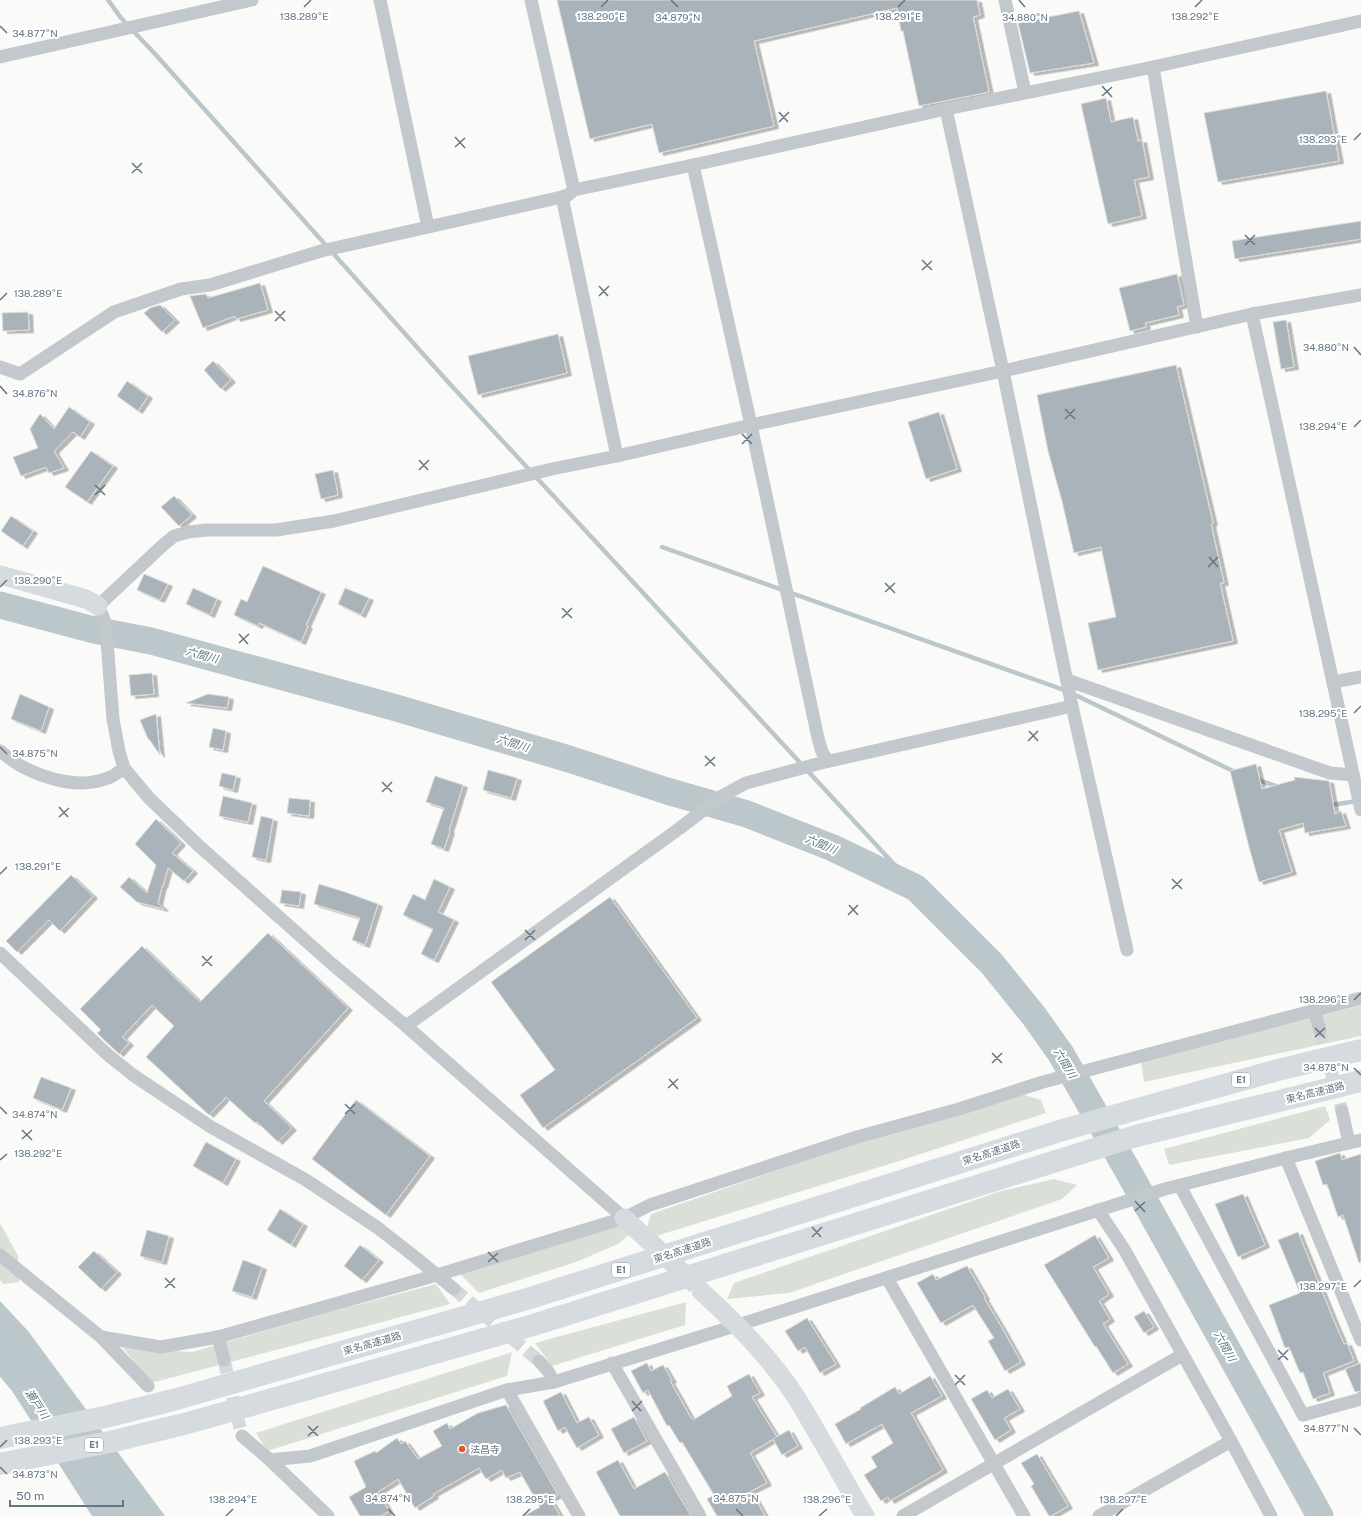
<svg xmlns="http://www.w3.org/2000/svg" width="1361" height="1516" viewBox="0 0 1361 1516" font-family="'Public Sans','Noto Sans JP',sans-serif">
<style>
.green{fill:#dadfd7}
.water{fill:#bbc7cb}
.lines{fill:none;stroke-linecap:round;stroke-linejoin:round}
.stream{stroke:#bbc7cb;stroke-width:4.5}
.river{stroke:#bbc7cb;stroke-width:27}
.building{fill:#aab3b9;stroke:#dcdcda;filter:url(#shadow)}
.street-tunnel{stroke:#d5d9db;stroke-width:13;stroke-dasharray:13 6;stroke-linecap:butt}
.secondary-tunnel{stroke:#d5d9db;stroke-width:19;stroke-dasharray:19 10;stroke-linecap:butt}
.street{stroke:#c3c8cc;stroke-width:13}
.secondary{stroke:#d6dbdf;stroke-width:19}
.highway{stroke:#d6dbdf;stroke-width:22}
.ticks{fill:none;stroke:#657683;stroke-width:1.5}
.poi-dot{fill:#e4572e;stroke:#fff;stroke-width:1.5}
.labels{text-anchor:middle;stroke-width:4;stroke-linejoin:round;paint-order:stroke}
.shield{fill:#fff;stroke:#939fa8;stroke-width:1}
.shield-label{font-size:9px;font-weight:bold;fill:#657683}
.street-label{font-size:10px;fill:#657683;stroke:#fff}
.poi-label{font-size:10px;fill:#657683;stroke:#fff;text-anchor:start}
.water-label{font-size:11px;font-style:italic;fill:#60757c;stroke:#fff}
.ticks-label{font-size:10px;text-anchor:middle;fill:#657683;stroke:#fff;stroke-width:4;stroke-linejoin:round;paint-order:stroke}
</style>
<defs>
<filter id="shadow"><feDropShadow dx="4.5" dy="2.5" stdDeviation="0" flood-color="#0004"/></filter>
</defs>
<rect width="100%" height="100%" fill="#fafaf8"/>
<g class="green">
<polygon points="1361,1005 1361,1036 1144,1082 1141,1062"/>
<polygon points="1024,1095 1041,1100 1046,1113 896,1162 656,1236 647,1228 651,1214 885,1133"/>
<polygon points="1325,1106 1330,1120 1309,1138 1169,1165 1164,1149"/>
<polygon points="1054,1179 1077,1185 1062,1199 789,1293 727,1299 734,1283 998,1192"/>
<polygon points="0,1223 18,1256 19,1282 3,1284 0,1280"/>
<polygon points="619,1226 630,1234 618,1244 576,1262 479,1293 456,1270"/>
<polygon points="436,1284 450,1304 151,1383 123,1348 192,1352 330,1312"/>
<polygon points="686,1302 685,1325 552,1366 535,1343"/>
<polygon points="512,1352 507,1376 267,1451 256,1433"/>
</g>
<polygon class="water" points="0,1301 28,1331 165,1516 113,1516 0,1356"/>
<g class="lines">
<g class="stream">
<polyline points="108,0 121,18 156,55 449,383 916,888"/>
<polyline points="662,547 1067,691 1235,772"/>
<polyline points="1255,779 1279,787"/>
<polyline points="1327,803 1332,805 1357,801"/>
</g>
<g class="river">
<polyline points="0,605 94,630 151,641 393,707 569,759 667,791 747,814 833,848 916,888 992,964 1034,1016 1061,1054 1128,1171 1320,1516"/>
<polyline points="0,1356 23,1383 108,1516"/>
</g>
</g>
<g class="building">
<polygon points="557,0 977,0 980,15 973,17 989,92 919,106 903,31 901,31 897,8 754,41 774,126 659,153 652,124 590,139"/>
<polygon points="1079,11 1094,63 1030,73 1018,23"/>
<polygon points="1326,91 1339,161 1218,182 1204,113"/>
<polygon points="1106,98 1111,122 1133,117 1138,141 1142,140 1149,177 1134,180 1142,216 1108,224 1081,104"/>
<polygon points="1361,221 1361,239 1235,259 1232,241"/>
<polygon points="1177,274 1184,305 1177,307 1179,315 1145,323 1146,327 1130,331 1119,288"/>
<polygon points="260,283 268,310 236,319 235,316 203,328 190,296 206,294 208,298"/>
<polygon points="160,305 175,320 162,332 144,313 150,308"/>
<polygon points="28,312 29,330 3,331 2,313"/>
<polygon points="1286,320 1294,367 1281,369 1273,322"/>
<polygon points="558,334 567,373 478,395 468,356"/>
<polygon points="213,361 231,380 221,389 204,370"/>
<polygon points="1176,365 1213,523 1211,524 1224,583 1220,583 1233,641 1098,670 1088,623 1116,617 1101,547 1074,553 1062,501 1048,451 1037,395"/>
<polygon points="127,381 148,396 138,411 117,396"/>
<polygon points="69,407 90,422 80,437 73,432 54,451 64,468 49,473 46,467 21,476 13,457 38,448 30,429 40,414 54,429"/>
<polygon points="939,412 957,469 926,479 908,422"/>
<polygon points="91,451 113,466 87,502 65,487"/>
<polygon points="333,470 338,495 321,499 315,474"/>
<polygon points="174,496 192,515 179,526 161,507"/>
<polygon points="11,516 33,531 23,546 1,531"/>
<polygon points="263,566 321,592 306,625 308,626 301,642 259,623 258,626 234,615 241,599 247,602"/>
<polygon points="144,574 168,584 160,600 137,590"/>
<polygon points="193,588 217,599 210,615 186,604"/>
<polygon points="345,588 369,598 361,615 338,604"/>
<polygon points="152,673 154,694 131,696 129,675"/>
<polygon points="20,694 49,707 41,731 11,719"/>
<polygon points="208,694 229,697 227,708 186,703"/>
<polygon points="156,714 160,755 149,739 148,739 140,720"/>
<polygon points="213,728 226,731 223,750 209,747"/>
<polygon points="1256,764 1262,789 1295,780 1294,777 1329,781 1335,814 1341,811 1346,826 1305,833 1303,823 1279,830 1292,872 1259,882 1249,847 1230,771"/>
<polygon points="488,770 517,778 511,798 483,790"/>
<polygon points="222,773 236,776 233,790 219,786"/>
<polygon points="435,776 463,785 449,830 450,831 444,849 431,844 444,808 426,802"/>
<polygon points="223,796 252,803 248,822 219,816"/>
<polygon points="289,798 310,800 309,816 287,813"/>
<polygon points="261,816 273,819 266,860 252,857"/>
<polygon points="156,819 181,843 172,853 193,871 184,881 168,868 163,886 162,886 158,903 164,909 137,902 120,887 129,877 147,893 156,865 135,844"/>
<polygon points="71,875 93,896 60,931 49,920 17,952 6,941"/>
<polygon points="434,879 450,887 438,912 454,920 434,960 421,954 433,929 403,915 413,894 425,900"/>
<polygon points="319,884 345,892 378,904 365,945 352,940 360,918 314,904"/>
<polygon points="282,890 301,892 299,906 280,903"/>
<polygon points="610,897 697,1018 543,1128 520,1095 555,1070 491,982"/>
<polygon points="268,933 348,1008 264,1101 292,1128 278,1142 257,1122 255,1123 226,1097 209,1115 146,1057 174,1026 152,1005 122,1037 129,1043 119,1054 97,1033 101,1030 80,1009 142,946 200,1002"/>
<polygon points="41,1077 71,1088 62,1110 33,1098"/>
<polygon points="356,1100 430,1156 386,1215 312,1159"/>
<polygon points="206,1142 236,1159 223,1183 193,1166"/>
<polygon points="1340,1153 1342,1160 1361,1154 1361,1262 1359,1263 1343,1215 1338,1217 1327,1184 1323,1185 1315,1161"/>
<polygon points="1243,1194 1265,1245 1238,1257 1215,1204"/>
<polygon points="280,1209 303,1224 291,1245 267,1230"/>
<polygon points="147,1230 169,1236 162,1262 140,1256"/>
<polygon points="1298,1232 1334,1321 1344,1344 1347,1343 1354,1361 1323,1373 1330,1393 1313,1399 1303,1372 1300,1373 1289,1347 1285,1348 1269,1305 1300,1293 1278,1240"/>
<polygon points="1095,1235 1109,1258 1093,1267 1109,1294 1099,1301 1110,1319 1103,1324 1128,1364 1113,1373 1096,1346 1095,1347 1044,1265"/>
<polygon points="360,1245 379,1260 362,1280 344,1266"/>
<polygon points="94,1251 117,1272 101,1289 78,1267"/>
<polygon points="243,1260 262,1267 252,1297 232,1291"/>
<polygon points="967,1266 985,1297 984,1298 1002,1328 1021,1362 1005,1371 988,1341 994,1338 973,1305 941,1323 917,1283 933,1274 936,1280"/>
<polygon points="1144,1311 1154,1327 1144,1333 1134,1317"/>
<polygon points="807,1318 836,1364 820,1373 805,1347 798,1351 785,1331"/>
<polygon points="647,1363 651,1371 663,1365 672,1380 670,1381 691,1418 693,1420 732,1396 727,1386 749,1374 760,1393 752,1397 777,1437 750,1453 767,1483 751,1491 765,1516 717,1516 707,1499 714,1495 682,1442 680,1443 669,1425 667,1426 648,1390 643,1393 631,1371"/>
<polygon points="1361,1363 1361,1391 1355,1392 1345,1369"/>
<polygon points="930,1376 942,1396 911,1413 943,1470 890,1501 888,1497 881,1501 864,1475 877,1467 871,1457 893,1443 882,1424 846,1444 835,1424 861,1409 860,1408 895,1387 899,1394"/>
<polygon points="1008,1389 1020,1409 1004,1418 1011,1430 995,1440 971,1399 987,1390 992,1398"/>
<polygon points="561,1392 577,1423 589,1417 599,1435 577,1448 565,1427 558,1431 543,1401"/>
<polygon points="506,1405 558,1495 550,1499 560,1516 524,1516 540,1507 520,1472 506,1478 502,1470 486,1479 479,1468 433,1494 434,1496 415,1508 398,1479 378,1492 389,1511 381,1516 360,1516 349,1497 366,1487 354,1461 375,1451 376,1453 397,1438 401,1444 405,1441 418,1459 442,1446 433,1431 447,1423 450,1429 478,1413"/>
<polygon points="634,1417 647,1441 624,1453 611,1429"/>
<polygon points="789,1430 798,1446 782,1455 773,1439"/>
<polygon points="1037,1454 1068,1506 1051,1516 1049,1516 1031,1486 1034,1484 1021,1463"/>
<polygon points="618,1460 634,1489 665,1472 691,1516 620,1516 596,1472"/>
</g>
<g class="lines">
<g class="street-tunnel">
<polyline points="1320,1030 1342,1111"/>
<polyline points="454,1289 539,1361"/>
<polyline points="224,1360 242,1436"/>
</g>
<polyline class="secondary-tunnel" points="648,1240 696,1285"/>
<g class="street">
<polyline points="380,0 428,227"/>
<polyline points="531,0 574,190"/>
<polyline points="1005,0 1025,92"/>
<polyline points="0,57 252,0"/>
<polyline points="1153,67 1197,327"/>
<polyline points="946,109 1003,371 1072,706 1127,950"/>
<polyline points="693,165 751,425 818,738 822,752 828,761"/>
<polyline points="562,197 617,456"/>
<polyline points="1252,314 1361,810"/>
<polyline points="0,367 20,374 114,312 181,289 210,285 321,251 562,197 568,195 574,190 693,165 946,109 1153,67 1361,21"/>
<polyline points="1067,680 1330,773 1353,775"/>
<polyline points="1333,682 1361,677"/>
<path d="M 0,751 C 8,757 15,763 23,767 C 48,780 81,789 108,778 C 114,776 119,772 124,768"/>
<polyline points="0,953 108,1055 133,1075 211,1127 306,1180 378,1228 415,1257 454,1289"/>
<polyline points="1314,1010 1320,1030"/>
<polyline points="406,1026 680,828 722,796 746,783 821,763 1072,706"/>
<polyline points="1342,1111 1349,1143"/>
<polyline points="1286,1158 1361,1340"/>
<polyline points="1180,1186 1303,1415 1361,1399"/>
<polyline points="1098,1210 1124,1249 1231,1441 1271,1516"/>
<polyline points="624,1218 406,1026 332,964 198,845 149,798 124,768 119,751 113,719 107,641 104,619 98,606 162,546 174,536 188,532 207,530 276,530 334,521 552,469 617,456 751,425 1003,371 1252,314 1361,295"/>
<polyline points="0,1255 101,1337 148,1386"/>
<polyline points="887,1278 1024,1516"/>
<polyline points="101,1337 161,1347 218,1337 437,1275 624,1218 650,1205 857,1137 959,1109 1043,1082 1361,998"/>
<polyline points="218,1337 224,1360"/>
<polyline points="539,1361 548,1371 554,1382"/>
<polyline points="612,1363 700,1516"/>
<polyline points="507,1390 579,1516"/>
<polyline points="242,1436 270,1460 328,1516"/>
<polyline points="270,1460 310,1456 507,1390 554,1382 738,1325 1165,1189 1286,1158 1361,1140"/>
<polyline points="903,1516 1182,1355"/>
<polyline points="1099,1516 1231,1441"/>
</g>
<g class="secondary">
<polyline points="0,575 86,599 98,606"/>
<polyline points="624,1218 648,1240"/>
<path d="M 701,1291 C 736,1323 770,1357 796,1397 C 820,1436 842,1477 865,1516"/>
</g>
<g class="highway">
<polyline points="0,1438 105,1417 173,1400 527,1299 1066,1129 1278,1070 1361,1050"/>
<polyline points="0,1464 114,1441 188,1423 530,1326 1136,1136 1361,1081"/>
</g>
</g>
<path class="ticks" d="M 671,0 L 678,7M 1019,0 L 1025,7M 304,7 L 311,0M 601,7 L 608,0M 898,7 L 905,0M 1195,7 L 1202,0M 0,26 L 7,33M 1102,86 L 1112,97M 1102,96 L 1112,87M 779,112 L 788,122M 779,122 L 789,112M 455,137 L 465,148M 1354,140 L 1361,133M 455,147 L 465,138M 132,163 L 142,173M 132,173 L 142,163M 1245,235 L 1255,245M 1245,245 L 1255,235M 922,260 L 932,270M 922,270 L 932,261M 599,286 L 608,296M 599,296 L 609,286M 0,300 L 7,293M 275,311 L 285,321M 275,321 L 285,311M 1354,347 L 1361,355M 0,386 L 7,394M 1065,409 L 1075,419M 1065,419 L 1075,409M 1354,427 L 1361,420M 742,434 L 752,444M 742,444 L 752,434M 419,460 L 428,470M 419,470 L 429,460M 95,485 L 105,495M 95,495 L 105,485M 1209,557 L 1218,567M 1208,567 L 1218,557M 885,583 L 895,593M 0,587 L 7,580M 885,592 L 895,583M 562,608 L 572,618M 562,618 L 572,608M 239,634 L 248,644M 239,643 L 249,634M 1354,713 L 1361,706M 1029,731 L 1038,741M 1028,741 L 1038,731M 0,747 L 7,754M 705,756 L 715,766M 705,766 L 715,757M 382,782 L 392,792M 382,792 L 392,782M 59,807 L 68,817M 59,817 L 69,808M 0,874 L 7,867M 1172,879 L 1182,889M 1172,889 L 1182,879M 849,905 L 858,915M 848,915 L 858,905M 525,930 L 535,940M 525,940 L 535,930M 202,956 L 212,966M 202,966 L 212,956M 1354,1000 L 1361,993M 1315,1028 L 1325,1038M 1315,1037 L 1325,1028M 992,1053 L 1002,1063M 992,1063 L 1002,1053M 1354,1068 L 1361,1075M 669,1079 L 678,1089M 668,1088 L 678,1079M 345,1104 L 355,1114M 0,1107 L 7,1114M 345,1114 L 355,1104M 22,1130 L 32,1140M 22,1139 L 32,1130M 0,1160 L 7,1154M 1135,1201 L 1145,1212M 1135,1211 L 1145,1202M 812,1227 L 821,1237M 812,1237 L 822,1227M 488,1252 L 498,1262M 488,1262 L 498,1253M 165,1278 L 175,1288M 1354,1287 L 1361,1280M 165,1288 L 175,1278M 1278,1350 L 1288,1360M 1278,1360 L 1288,1350M 955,1375 L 965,1385M 955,1385 L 965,1375M 632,1401 L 641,1411M 632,1411 L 642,1401M 308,1426 L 318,1436M 1354,1428 L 1361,1435M 308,1436 L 318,1426M 0,1447 L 7,1440M 0,1467 L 7,1474M 388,1509 L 395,1516M 736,1509 L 743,1516M 226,1516 L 233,1509M 523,1516 L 530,1509M 819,1516 L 827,1509M 1116,1516 L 1123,1509"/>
<circle class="poi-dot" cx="462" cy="1449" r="4"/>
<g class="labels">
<g class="shield">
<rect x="1232" y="1073" width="18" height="14" rx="3"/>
<rect x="612" y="1263" width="18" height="14" rx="3"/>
<rect x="85" y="1438" width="18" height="14" rx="3"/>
</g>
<g class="shield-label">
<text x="1241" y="1083">E1</text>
<text x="621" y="1273">E1</text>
<text x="94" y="1448">E1</text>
</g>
<g class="street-label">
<text transform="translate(1315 1092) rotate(-14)" y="4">東名高速道路</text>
<text transform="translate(991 1152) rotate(-18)" y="4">東名高速道路</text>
<text transform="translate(682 1250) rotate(-18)" y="4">東名高速道路</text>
<text transform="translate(372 1343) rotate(-16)" y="4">東名高速道路</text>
</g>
<g class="poi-label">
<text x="470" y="1453">法昌寺</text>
</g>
<g class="water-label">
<text transform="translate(202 655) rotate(15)" y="4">六間川</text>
<text transform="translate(513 743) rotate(17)" y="4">六間川</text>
<text transform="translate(821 844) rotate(22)" y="4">六間川</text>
<text transform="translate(1065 1063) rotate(59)" y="4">六間川</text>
<text transform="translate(1225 1346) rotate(61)" y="4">六間川</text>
<text transform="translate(37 1404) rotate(57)" y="4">瀬戸川</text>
</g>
</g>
<g class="ticks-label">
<text x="304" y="20">138.289°E</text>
<text x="601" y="20">138.290°E</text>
<text x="898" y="20">138.291°E</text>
<text x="1195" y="20">138.292°E</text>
<text x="678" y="21">34.879°N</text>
<text x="1025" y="21">34.880°N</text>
<text x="35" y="37">34.877°N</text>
<text x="1323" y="143">138.293°E</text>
<text x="38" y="297">138.289°E</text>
<text x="1326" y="351">34.880°N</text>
<text x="35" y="397">34.876°N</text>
<text x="1323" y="430">138.294°E</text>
<text x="38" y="584">138.290°E</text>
<text x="1323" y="717">138.295°E</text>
<text x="35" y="757">34.875°N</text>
<text x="38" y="870">138.291°E</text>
<text x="1323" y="1003">138.296°E</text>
<text x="1326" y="1071">34.878°N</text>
<text x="35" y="1118">34.874°N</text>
<text x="38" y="1157">138.292°E</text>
<text x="1323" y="1290">138.297°E</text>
<text x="1326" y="1432">34.877°N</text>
<text x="38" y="1444">138.293°E</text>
<text x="35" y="1478">34.873°N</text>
<text x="388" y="1502">34.874°N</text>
<text x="736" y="1502">34.875°N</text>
<text x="233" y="1503">138.294°E</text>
<text x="530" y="1503">138.295°E</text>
<text x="827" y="1503">138.296°E</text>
<text x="1123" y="1503">138.297°E</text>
</g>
<path d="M10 1500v6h113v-6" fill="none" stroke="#657683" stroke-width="2"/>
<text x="16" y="1500" font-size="12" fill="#657683" stroke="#ffffff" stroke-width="3" paint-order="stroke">50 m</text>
</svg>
